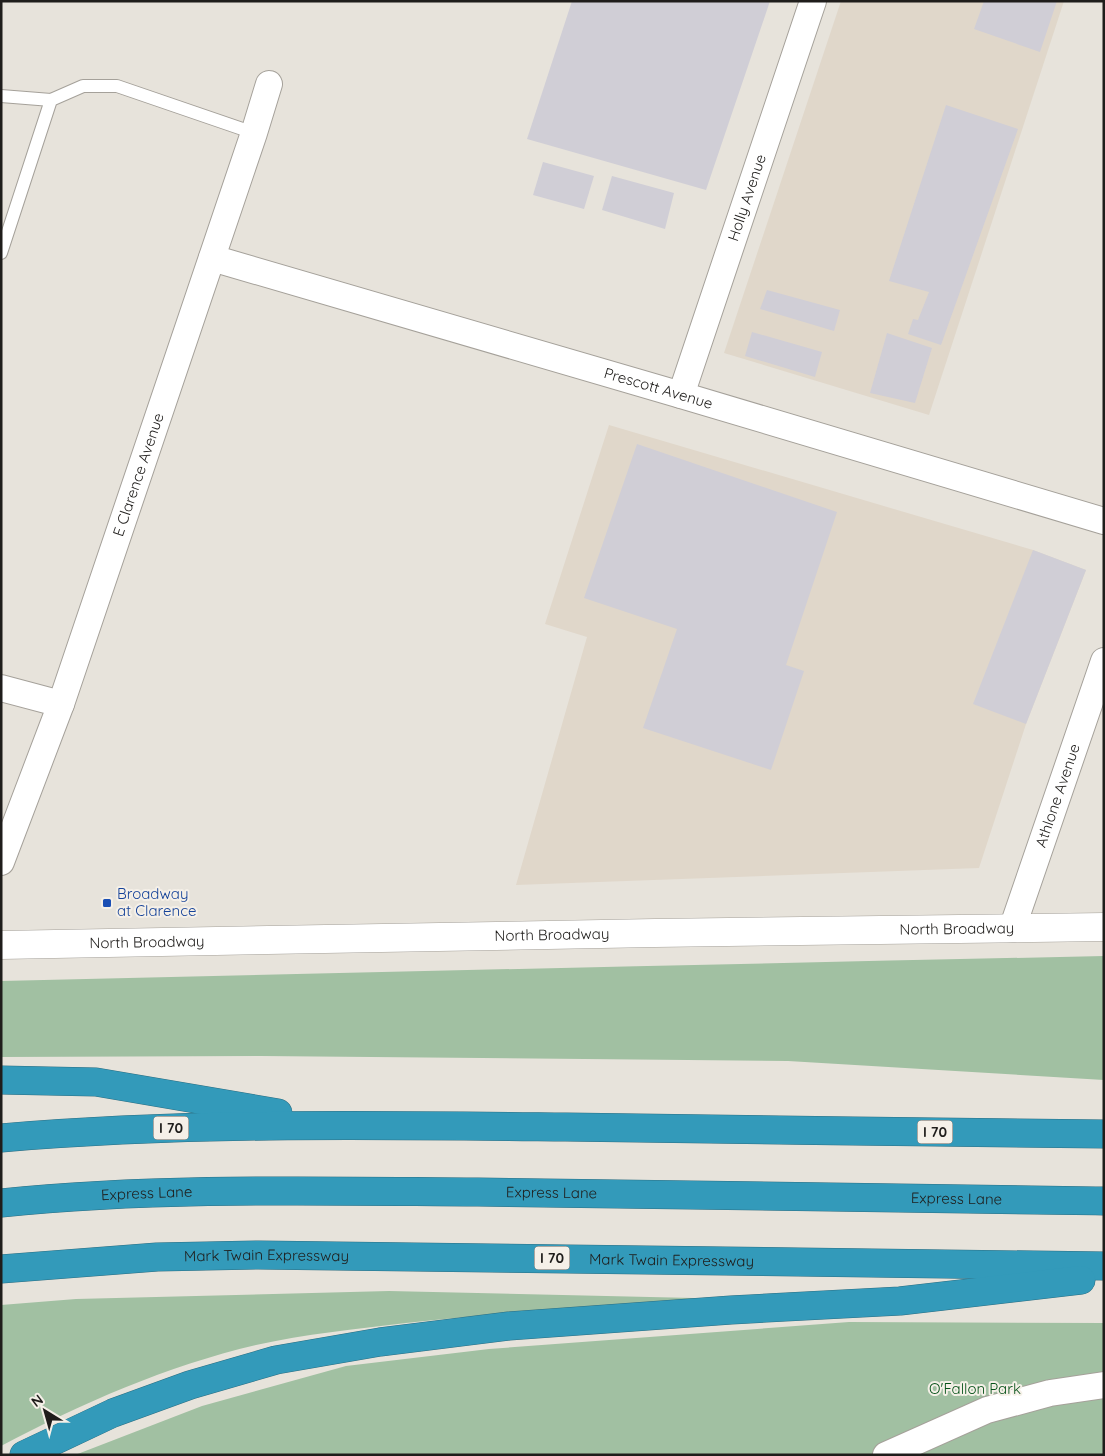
<svg xmlns="http://www.w3.org/2000/svg" width="1105" height="1456" viewBox="0 0 1105 1456" font-family="Quicksand,sans-serif">
<style>
.built{fill:#e0d7ca}
.green{fill:#a1c0a2}
.building{fill:#d0ced6}
.lines{fill:none;stroke-linecap:round;stroke-linejoin:round}
.lane-casing{stroke:#a5a19a;stroke-width:14}
.street-casing{stroke:#a5a19a;stroke-width:28}
.secondary-casing{stroke:#a5a19a;stroke-width:29}
.highway-casing{stroke:#2c6e82;stroke-width:29}
.lane{stroke:#fff;stroke-width:12}
.street{stroke:#fff;stroke-width:26}
.secondary{stroke:#fff;stroke-width:28}
.highway{stroke:#339aba;stroke-width:28}
.transit-dot{fill:#1a4fb4;stroke:#f5f0e8;stroke-width:2}
.labels{text-anchor:middle;stroke-width:4;stroke-linejoin:round;paint-order:stroke}
.shield{fill:#f5f0e8;stroke:#5f5c58;stroke-width:1}
.shield-label{font-size:14px;font-weight:bold;fill:#1f1d1b}
.street-label{font-size:15px;fill:#1f1d1b;stroke:#f5f0e8}
.transit-label{font-size:15px;fill:#164399;stroke:#f5f0e8;text-anchor:start}
.park-label{font-size:15px;fill:#065219;stroke:#f5f0e8}
</style>
<rect width="100%" height="100%" fill="#e7e3db"/>
<g class="built">
<polygon points="841,1 1064,1 929,415 724,353"/>
<polygon points="609,425 1033,550 1086,570 1026,724 979,868 516,885 587,637 545,624"/>
</g>
<g class="green">
<path d="M 1104,956 L 1104,1080 L 788,1061 L 261,1056 L 1,1057 L 1,981 C 369,972 736,964 1104,956 Z"/>
<path d="M 389,1291 L 737,1299 C 627,1306 516,1311 406,1323 C 356,1329 305,1334 256,1345 C 167,1366 82,1403 1,1446 L 1,1305 L 76,1299 Z"/>
<polygon points="849,1322 1104,1323 1104,1455 75,1455 202,1406 346,1366 489,1349"/>
</g>
<g class="building">
<polygon points="572,1 770,1 706,190 527,139"/>
<polygon points="984,1 1057,1 1040,52 974,29"/>
<polygon points="946,105 1018,129 941,345 908,334 913,319 918,320 929,292 889,281"/>
<polygon points="543,162 594,176 584,209 533,195"/>
<polygon points="612,176 674,193 665,229 602,210"/>
<polygon points="767,290 840,310 834,331 760,309"/>
<polygon points="752,332 822,352 815,377 745,356"/>
<polygon points="887,333 932,348 915,403 870,393"/>
<polygon points="637,444 837,512 786,665 804,671 771,770 643,728 677,629 584,598"/>
<polygon points="1033,550 1086,570 1026,724 973,704"/>
</g>
<g class="lines">
<g class="lane-casing">
<g id="lane">
<polyline points="1,96 51,100"/>
<polyline points="1,253 51,100 83,86 117,86 254,133"/>
</g>
</g>
<g class="street-casing">
<g id="street">
<path id="s1" d="M 212,258 L 681,395 L 1104,521"/>
<path id="s2" d="M 681,395 L 813,1"/>
<polyline points="1,688 61,704"/>
<path id="s3" d="M 1,862 L 61,704 L 254,133 L 269,84"/>
<path id="s4" d="M 1012,929 L 1104,661"/>
<polyline points="886,1455 987,1410 1050,1393 1104,1385"/>
</g>
</g>
<g class="secondary-casing">
<g id="secondary">
<path id="s5" d="M 1,945 L 655,933 L 1104,927"/>
</g>
</g>
<g class="highway-casing">
<g id="highway">
<polyline points="1,1080 96,1082 278,1113"/>
<path d="M 1,1138 C 189,1122 378,1125 566,1127 C 745,1130 925,1132 1104,1134"/>
<path id="s6" d="M 1,1203 C 159,1187 319,1191 478,1192 C 686,1194 895,1198 1104,1201"/>
<path id="s7" d="M 1,1269 L 157,1257 L 259,1255 L 1104,1266"/>
<polyline points="24,1455 113,1413 190,1385 276,1360 380,1342 509,1326 731,1310 900,1301 1081,1280"/>
</g>
</g>
<use href="#lane" class="lane"/>
<use href="#street" class="street"/>
<use href="#secondary" class="secondary"/>
<use href="#highway" class="highway"/>
</g>
<rect class="transit-dot" x="102" y="898" width="10" height="10" rx="2.5"/>
<g class="labels">
<g class="shield">
<rect x="153.5" y="1116.5" width="35" height="23" rx="4"/>
<rect x="917.5" y="1120.5" width="35" height="23" rx="4"/>
<rect x="534.5" y="1246.5" width="35" height="23" rx="4"/>
</g>
<g class="shield-label">
<text x="171" y="1133">I 70</text>
<text x="935" y="1137">I 70</text>
<text x="552" y="1263">I 70</text>
</g>
<g class="street-label">
<text dy="5" stroke="none"><textPath href="#s2" startOffset="208">Holly Avenue</textPath></text>
<text dy="5" stroke="none"><textPath href="#s1" startOffset="465">Prescott Avenue</textPath></text>
<text dy="5" stroke="none"><textPath href="#s3" startOffset="411">E Clarence Avenue</textPath></text>
<text dy="5" stroke="none"><textPath href="#s4" startOffset="141">Athlone Avenue</textPath></text>
<text dy="5" stroke="none"><textPath href="#s5" startOffset="956">North Broadway</textPath></text>
<text dy="5" stroke="none"><textPath href="#s5" startOffset="551">North Broadway</textPath></text>
<text dy="5" stroke="none"><textPath href="#s5" startOffset="146">North Broadway</textPath></text>
<text dy="5" stroke="none"><textPath href="#s6" startOffset="551">Express Lane</textPath></text>
<text dy="5" stroke="none"><textPath href="#s6" startOffset="146">Express Lane</textPath></text>
<text dy="5" stroke="none"><textPath href="#s6" startOffset="956">Express Lane</textPath></text>
<text dy="5" stroke="none"><textPath href="#s7" startOffset="266">Mark Twain Expressway</textPath></text>
<text dy="5" stroke="none"><textPath href="#s7" startOffset="671">Mark Twain Expressway</textPath></text>
</g>
<g class="transit-label">
<text x="117" y="899">Broadway<tspan x="117" dy="17">at Clarence</tspan></text>
</g>
<g class="park-label">
<text x="975" y="1394">O'Fallon Park</text>
</g>
</g>
<rect width="1105" height="1456" fill="none" stroke="#1f1d1b" stroke-width="5"/>
<g transform="translate(45 1411) rotate(323)" stroke="#f5f0e8" stroke-width="4" paint-order="stroke">
<path d="M0-4L9 19L0 12L-9 19Z" fill="#1f1d1b"/>
<text y="-8" font-size="14" font-weight="bold" text-anchor="middle" fill="#1f1d1b">N</text>
</g>
</svg>
